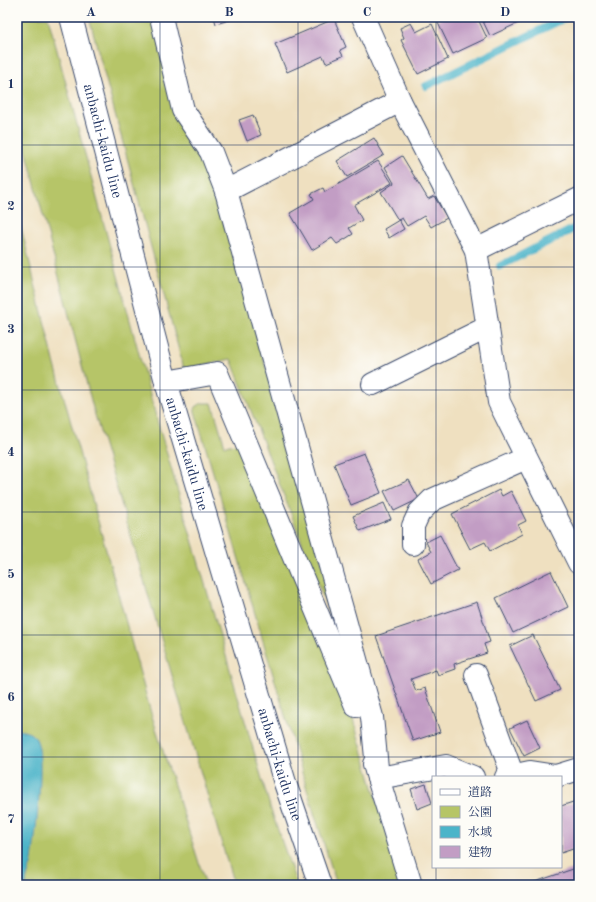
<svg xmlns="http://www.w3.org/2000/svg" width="596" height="902" viewBox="0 0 596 902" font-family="'Old Standard TT','Noto Serif JP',serif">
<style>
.green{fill:#b6c567;stroke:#687a62}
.water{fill:#4bb4c9;stroke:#337294}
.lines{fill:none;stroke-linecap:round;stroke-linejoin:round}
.stream{stroke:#4bb4c9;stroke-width:8}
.building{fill:#c29dc4}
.minor-casing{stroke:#3b4a6d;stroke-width:24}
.major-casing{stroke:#3b4a6d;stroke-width:24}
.minor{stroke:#fff;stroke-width:22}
.major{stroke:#fff;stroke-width:22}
.grid{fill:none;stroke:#1b2f5e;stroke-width:1;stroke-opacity:0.55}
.labels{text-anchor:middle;stroke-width:3;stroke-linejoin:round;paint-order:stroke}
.street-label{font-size:15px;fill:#1b2f5e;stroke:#fdfcf7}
.neatline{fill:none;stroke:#1b2f5e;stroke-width:1.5}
.grid-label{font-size:13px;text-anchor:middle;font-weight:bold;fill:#1b2f5e}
</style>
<rect width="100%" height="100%" fill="#fdfcf7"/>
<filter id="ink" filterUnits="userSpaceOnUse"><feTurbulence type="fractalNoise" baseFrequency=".025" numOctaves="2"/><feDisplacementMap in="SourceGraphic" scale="8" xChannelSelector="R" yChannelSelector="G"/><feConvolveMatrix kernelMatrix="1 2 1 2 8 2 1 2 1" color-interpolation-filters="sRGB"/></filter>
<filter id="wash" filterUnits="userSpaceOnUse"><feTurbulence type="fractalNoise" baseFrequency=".012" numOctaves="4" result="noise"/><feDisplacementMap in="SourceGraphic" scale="16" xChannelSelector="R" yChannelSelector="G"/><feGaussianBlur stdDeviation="0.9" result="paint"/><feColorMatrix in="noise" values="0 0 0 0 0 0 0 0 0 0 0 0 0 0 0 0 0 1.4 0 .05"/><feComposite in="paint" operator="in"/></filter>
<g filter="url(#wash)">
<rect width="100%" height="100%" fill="#efe0c0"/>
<g class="green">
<polygon points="17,17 48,17 155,413 271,810 297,885 234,885 93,408 17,115"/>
<polygon points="89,17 153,17 205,158 360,692 231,359 184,369"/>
<polygon points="17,211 55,365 151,713 206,885 17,885"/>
<polygon points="202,403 212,403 225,446 240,443 350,709 402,885 337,885 314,813 194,408"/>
</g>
<path class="water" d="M 17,730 C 24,731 32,732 36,739 C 46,756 35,838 32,861 C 30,869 26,877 26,885 L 17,885 Z"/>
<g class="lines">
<g class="stream">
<polyline points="426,86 567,17"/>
<polyline points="500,266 579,226"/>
</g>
</g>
<g id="blocks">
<g class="building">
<polygon points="214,17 239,17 216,24"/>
<polygon points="444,17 477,17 487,38 453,54 437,21"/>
<polygon points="481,17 523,17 525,20 490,36"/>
<polygon points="334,19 346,47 340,50 343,56 326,63 323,56 287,72 275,44"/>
<polygon points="411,23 416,32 432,24 448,59 418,74 401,40 404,38 400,28"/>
<polygon points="253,115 261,135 247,141 239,120"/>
<polygon points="374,138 384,155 347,177 337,161"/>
<polygon points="402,156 428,199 434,196 447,218 431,227 424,216 407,226 402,218 398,220 381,192 394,183 385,167"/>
<polygon points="378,161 392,183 354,205 362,220 349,228 353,234 337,244 332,238 312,250 290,213 314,199 311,194 323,188 325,192"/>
<polygon points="399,220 404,229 389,238 384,229"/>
<polygon points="364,453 381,493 351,505 334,464"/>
<polygon points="409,480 419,499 394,511 384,491"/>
<polygon points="499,490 502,496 511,491 526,521 518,525 522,534 490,551 485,542 470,549 452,514"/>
<polygon points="384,503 391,519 360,531 353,516"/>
<polygon points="440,535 458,570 431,584 418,559 431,552 426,542"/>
<polygon points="551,571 568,607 513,633 496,598"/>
<polygon points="477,602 490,642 484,644 487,653 454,664 455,669 438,675 436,670 411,679 416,691 425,688 440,732 413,741 376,636"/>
<polygon points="533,635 560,690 536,701 510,646"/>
<polygon points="527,720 540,748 524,756 510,728"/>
<polygon points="426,784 432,803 417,809 411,789"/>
<polygon points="579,800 579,847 561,853 561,806"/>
<polygon points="579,867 579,885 526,885"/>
</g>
</g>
</g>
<g filter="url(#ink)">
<use href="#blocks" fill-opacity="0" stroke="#3b4a6d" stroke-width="1"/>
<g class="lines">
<g class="minor-casing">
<g id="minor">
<polyline points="161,17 183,110 211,152 226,191 372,717 378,778 411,885"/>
<polyline points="363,17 400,101 476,250 499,402 579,563"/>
<polyline points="226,191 400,101"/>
<polyline points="476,250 579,199"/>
<polyline points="166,382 217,373 356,706"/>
<polyline points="373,384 488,327"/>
<polyline points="413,544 413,526 419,513 432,500 526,458"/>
<polyline points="476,675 513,776"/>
<polyline points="374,764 378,778 446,766 473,777"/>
<polyline points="506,777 530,772 556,776 579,769"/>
</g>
</g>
<g class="major-casing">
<g id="major">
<path id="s1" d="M 71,17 L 166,382 L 285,783 L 320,885"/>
</g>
</g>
<use href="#minor" class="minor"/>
<use href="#major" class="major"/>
</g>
</g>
<path class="grid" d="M 160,17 L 160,885M 298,17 L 298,885M 436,17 L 436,777M 17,145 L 579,145M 17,267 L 579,267M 17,390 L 579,390M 17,512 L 579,512M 17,635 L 579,635M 17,757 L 579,757M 436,867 L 436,885"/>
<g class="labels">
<g class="street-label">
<text dy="5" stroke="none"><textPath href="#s1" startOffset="128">anbachi-kaidu line</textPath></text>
<text dy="5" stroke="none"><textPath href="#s1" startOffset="452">anbachi-kaidu line</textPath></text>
<text dy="5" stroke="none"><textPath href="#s1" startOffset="776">anbachi-kaidu line</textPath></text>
</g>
</g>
<rect width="596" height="902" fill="none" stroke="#fdfcf7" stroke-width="44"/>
<rect x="432" y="776" width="130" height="92" fill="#fdfcf7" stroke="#a3aaba"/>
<rect x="440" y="789" width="20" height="6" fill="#ffffff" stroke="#a3aaba"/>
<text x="468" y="796" font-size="12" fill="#1b2f5e">道路</text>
<rect x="440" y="806" width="20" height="12" fill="#b6c567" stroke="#a3aaba"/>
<text x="468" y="816" font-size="12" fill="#1b2f5e">公園</text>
<rect x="440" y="826" width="20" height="12" fill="#4bb4c9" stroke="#a3aaba"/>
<text x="468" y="836" font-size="12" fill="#1b2f5e">水域</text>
<rect x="440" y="846" width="20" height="12" fill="#c29dc4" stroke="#a3aaba"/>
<text x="468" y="856" font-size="12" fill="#1b2f5e">建物</text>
<rect x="22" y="22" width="552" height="858" class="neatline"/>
<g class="grid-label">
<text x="91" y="16">A</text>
<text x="229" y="16">B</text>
<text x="367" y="16">C</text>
<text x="505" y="16">D</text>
<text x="11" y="88">1</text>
<text x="11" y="210">2</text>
<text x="11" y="333">3</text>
<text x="11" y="456">4</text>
<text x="11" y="578">5</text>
<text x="11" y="701">6</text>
<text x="11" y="823">7</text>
</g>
</svg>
